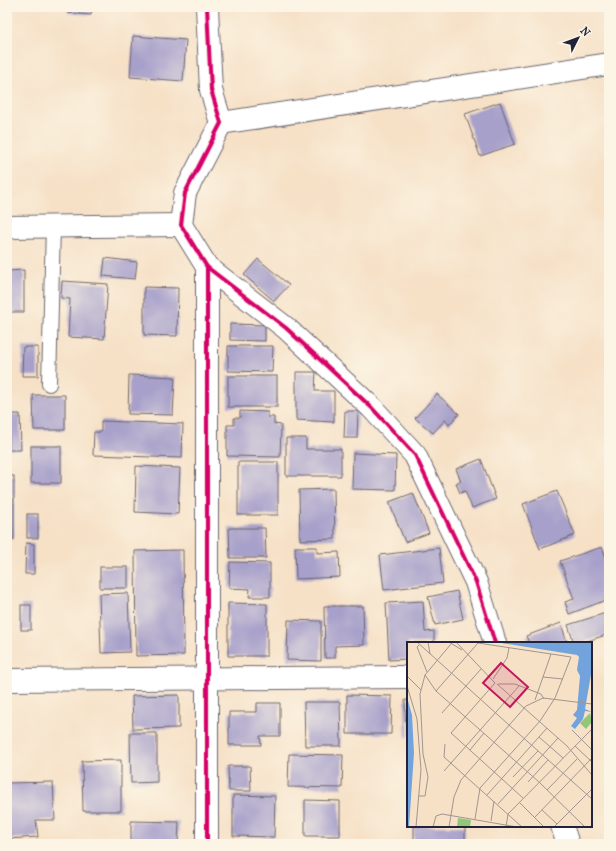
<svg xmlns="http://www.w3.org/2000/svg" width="616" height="851" viewBox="0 0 616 851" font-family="'IM FELL French Canon',serif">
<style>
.building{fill:#a7a0ca}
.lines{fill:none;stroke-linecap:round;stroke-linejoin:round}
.service-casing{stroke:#6c656c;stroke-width:16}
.minor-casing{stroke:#6c656c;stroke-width:24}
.service{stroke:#fff;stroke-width:14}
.minor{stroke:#fff;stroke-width:22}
.cycleway-casing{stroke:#fcf5e5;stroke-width:6}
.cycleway{stroke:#d6006c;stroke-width:4}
.inset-road{fill:none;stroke:#a1958f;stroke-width:1}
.view{fill:#c2185b;fill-opacity:0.15;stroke:#c2185b;stroke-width:2}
.inset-edge{fill:none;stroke:#22223b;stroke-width:2}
</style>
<rect width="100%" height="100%" fill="#fcf5e5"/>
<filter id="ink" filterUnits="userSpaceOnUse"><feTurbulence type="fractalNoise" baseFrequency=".025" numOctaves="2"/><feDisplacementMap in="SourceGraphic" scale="8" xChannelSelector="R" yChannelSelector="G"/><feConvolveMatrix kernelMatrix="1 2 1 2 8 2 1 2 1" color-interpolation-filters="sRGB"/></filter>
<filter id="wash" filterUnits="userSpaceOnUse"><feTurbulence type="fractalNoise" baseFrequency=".012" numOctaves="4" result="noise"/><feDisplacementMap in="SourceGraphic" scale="16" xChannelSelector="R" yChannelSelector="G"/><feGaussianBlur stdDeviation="0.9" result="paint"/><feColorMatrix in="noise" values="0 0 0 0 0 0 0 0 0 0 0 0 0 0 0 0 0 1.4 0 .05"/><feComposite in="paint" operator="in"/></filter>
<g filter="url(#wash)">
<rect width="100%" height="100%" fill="#f6e1c7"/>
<g id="blocks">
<g class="building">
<polygon points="68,7 92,7 91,15 68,13"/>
<polygon points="133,36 186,40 183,81 130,77"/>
<polygon points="500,102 515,144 480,156 465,114"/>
<polygon points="105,258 137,262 135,279 103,276"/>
<polygon points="258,259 289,285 274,301 244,275"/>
<polygon points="24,270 24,312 7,312 7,271"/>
<polygon points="62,281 108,284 104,339 68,337 70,299 61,298"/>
<polygon points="144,287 178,288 177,336 144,335"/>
<polygon points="230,324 265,325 265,341 230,340"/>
<polygon points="228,346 273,346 272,372 228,371"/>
<polygon points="23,347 38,347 38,376 22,376"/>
<polygon points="296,372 316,372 315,391 334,391 334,422 296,420"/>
<polygon points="129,375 175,377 173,415 128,414"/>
<rect x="228" y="376" width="49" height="31"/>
<polygon points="437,394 459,414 449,425 445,420 433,433 415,418"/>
<polygon points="33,395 65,395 65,430 34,430"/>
<polygon points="240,411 268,412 268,417 274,417 274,424 281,425 280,457 227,456 227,425 234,425 234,418 240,418"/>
<polygon points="345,411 358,411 357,438 344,438"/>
<polygon points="9,414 20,414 21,450 9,450"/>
<polygon points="101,421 183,424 182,458 93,455 94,432 101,432"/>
<polygon points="286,438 306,438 306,449 341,449 341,476 286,476"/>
<rect x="31" y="446" width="30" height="37"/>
<polygon points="353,453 396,455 395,490 352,489"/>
<polygon points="481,459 496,499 472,508 465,491 460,493 456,483 461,481 456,469"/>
<rect x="238" y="462" width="40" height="53"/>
<polygon points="136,466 180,468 178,514 135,512"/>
<rect x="7" y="476" width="7" height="63"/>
<polygon points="334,489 335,539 300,540 299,490"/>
<polygon points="557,491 575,535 540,549 523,504"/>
<polygon points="413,493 429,533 405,542 389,502"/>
<rect x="27" y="514" width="11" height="24"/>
<polygon points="229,528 265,528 266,558 230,558"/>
<polygon points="26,543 34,544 34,574 25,574"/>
<polygon points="295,547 317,547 317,553 339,552 340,577 296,579"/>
<polygon points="602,547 609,565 609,599 569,614 565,602 574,599 560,561"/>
<polygon points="439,548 443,583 384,590 380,555"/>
<polygon points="183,550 184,655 136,656 135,551"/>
<polygon points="230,562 270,563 270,597 249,597 250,589 229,588"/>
<rect x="100" y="567" width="28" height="21"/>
<polygon points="457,591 463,619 435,625 428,597"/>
<polygon points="128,593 130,652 101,653 99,594"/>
<polygon points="423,601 425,632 434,631 434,643 408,643 408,659 389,660 386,603"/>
<polygon points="228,603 267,604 267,656 228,656"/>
<rect x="21" y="605" width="10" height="25"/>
<polygon points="324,606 363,606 364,645 335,646 335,658 325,658"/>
<polygon points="609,612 609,634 581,643 574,643 568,625"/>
<polygon points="288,620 321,621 321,661 287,660"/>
<polygon points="561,623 567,643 529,643 526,636"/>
<polygon points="179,695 179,728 133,729 132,696"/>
<polygon points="347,695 392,696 391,734 347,734"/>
<polygon points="405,700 408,700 408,737 406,737"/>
<polygon points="304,702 340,702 341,746 305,746"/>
<polygon points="257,703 280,703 280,736 260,736 261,745 229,745 229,712 257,712"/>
<polygon points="130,733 157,733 157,782 131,783"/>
<polygon points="289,754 343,755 342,788 288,787"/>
<polygon points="121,760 121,811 83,811 82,761"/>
<polygon points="228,766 250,766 251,791 229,791"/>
<polygon points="53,782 55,820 36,820 38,837 7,839 7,783"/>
<polygon points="233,795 275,796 274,837 233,836"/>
<polygon points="305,800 340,801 340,836 305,836"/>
<polygon points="131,821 179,822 178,844 144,844 144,842 131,842"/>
<rect x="414" y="826" width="51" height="18"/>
</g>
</g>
</g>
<g filter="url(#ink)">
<use href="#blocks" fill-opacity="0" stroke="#6c656c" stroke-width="1"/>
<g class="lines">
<g class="service-casing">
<polyline id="service" points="49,384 53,226"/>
</g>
<g class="minor-casing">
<g id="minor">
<polyline points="207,7 211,90 221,123 185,193 181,225 207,267 286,328 372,408 415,455 476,582 495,643"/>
<polyline points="221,123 609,64"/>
<polyline points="7,227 181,225"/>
<polyline points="7,680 408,677"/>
<polyline points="562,826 568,844"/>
<polyline points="207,844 207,267"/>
</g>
</g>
<use href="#service" class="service"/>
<use href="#minor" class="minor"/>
<g class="cycleway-casing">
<g id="cycleway">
<polyline points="207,7 211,90 221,123 185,193 181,225 207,267 286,328 372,408 415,455 476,582 495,643"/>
<polyline points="207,844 207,267"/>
</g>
</g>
<use href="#cycleway" class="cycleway"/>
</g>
</g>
<g transform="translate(407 642)">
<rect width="185" height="185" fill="#f6e1c7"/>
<path d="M 183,71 L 185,80 L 179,87 L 173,81 ZM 51,176 L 64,178 L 63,185 L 50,185 Z" fill="#92c779"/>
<path d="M 88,0 L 185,0 L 185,27 L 178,67 L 185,70 L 178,69 L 176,77 L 168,87 L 164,84 L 170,76 L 166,73 L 170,68 L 173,34 L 170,28 L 172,15 L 170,13 ZM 0,55 L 5,73 L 7,111 L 2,185 L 0,185 Z" fill="#73a3dd"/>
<path class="inset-road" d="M 10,0 L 102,83M 21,0 L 23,12M 42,0 L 55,8M 49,0 L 88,41M 12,3 L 10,5 L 20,30M 18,33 L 29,49 L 132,140 L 178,185M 0,34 L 14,48M 136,35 L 156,37M 86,37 L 100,16 L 102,6M 88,41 L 44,91 L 116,156M 90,42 L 160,104 L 185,133M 91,42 L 108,42 L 134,52 L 137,57M 0,44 L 10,77 L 14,128 L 9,185M 29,49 L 71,1 L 164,15 L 148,56 L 133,79 L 73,146 L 68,177M 128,58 L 144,12M 35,71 L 74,27M 102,83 L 185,157M 165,88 L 185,108M 132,95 L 156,116M 38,102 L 37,115 L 115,185M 168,104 L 185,120M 63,108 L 77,91M 37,129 L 112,44M 106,135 L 131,109M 121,140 L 141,118M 140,148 L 170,117M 80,153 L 140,86M 12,154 L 18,154 L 21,135 L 16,112 L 13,52 L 18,33 L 44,2M 112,160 L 137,185M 91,162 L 151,96M 135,168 L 150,182M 128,175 L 185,116M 84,179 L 87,159M 26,185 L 29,174 L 35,172 L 110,185M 42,185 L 47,155 L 54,138 L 119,64 L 136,56 L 185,62M 99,185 L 101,172 L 185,87M 147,185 L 185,147"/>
<path class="view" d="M 94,21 L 121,45 L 103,65 L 76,41 Z"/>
<rect width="185" height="185" class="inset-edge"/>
</g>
<rect width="616" height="851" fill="none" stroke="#fcf5e5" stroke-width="24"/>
<g transform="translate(578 38) rotate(48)" stroke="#fcf5e5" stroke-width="3" paint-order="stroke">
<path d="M0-3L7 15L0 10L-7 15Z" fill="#22223b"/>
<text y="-6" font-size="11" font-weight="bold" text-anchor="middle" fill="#22223b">N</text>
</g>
</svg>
